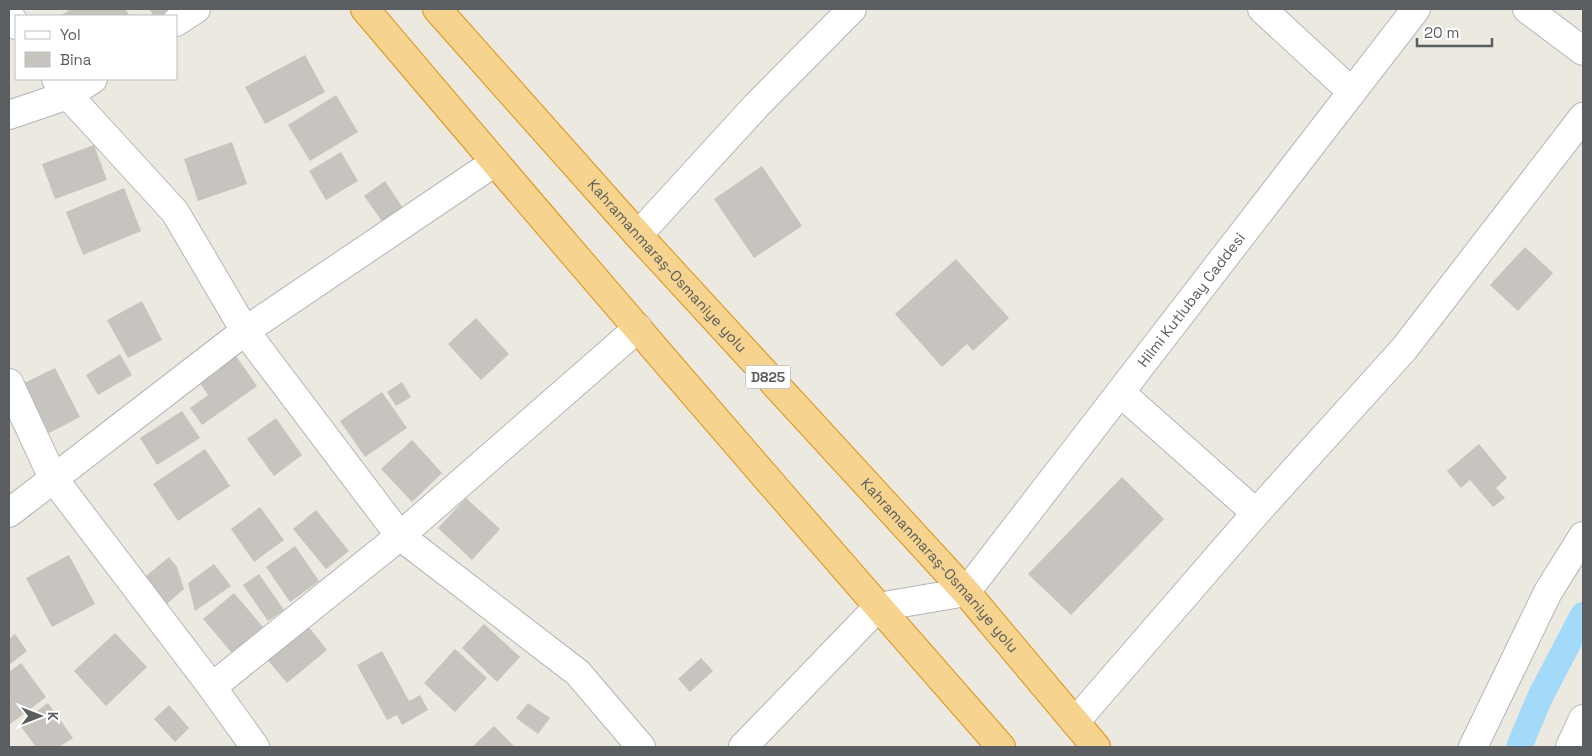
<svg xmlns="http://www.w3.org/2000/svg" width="1592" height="756" viewBox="0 0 1592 756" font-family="'Space Grotesk',sans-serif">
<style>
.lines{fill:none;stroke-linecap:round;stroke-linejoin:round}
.canal{stroke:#a4daf9;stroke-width:26}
.building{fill:#c7c3be}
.street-casing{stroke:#b2b5b8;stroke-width:30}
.secondary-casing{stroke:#b3b7bb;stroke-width:30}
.highway-casing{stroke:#df900f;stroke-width:30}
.street{stroke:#fff;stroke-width:28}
.secondary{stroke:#fff;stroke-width:28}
.highway{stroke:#f6d48f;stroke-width:28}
.labels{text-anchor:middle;stroke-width:4;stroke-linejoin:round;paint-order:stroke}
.shield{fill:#fff;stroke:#8c8e90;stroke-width:1}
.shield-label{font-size:14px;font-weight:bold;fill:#5a5e61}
.street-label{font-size:15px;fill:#5a5e61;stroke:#fff}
</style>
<rect width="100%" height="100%" fill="#ece9e1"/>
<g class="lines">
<polyline class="canal" points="1519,747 1540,697 1583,615"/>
</g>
<g class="building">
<polygon points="71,9 125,9 130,16 60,16"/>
<polygon points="149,9 180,9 168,16 154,16"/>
<polygon points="305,55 325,92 265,124 245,87"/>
<polygon points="336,95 358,132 310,161 288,125"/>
<polygon points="232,142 247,184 198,201 184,159"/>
<polygon points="94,145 107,180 55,199 42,164"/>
<polygon points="341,152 358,181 326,200 309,171"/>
<polygon points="762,166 802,226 754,258 714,199"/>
<polygon points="385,181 409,217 389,231 364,196"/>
<polygon points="124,188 141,231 83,255 66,212"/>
<polygon points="1525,247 1553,273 1518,311 1490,285"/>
<polygon points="956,259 1009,318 973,351 967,344 942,367 895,314"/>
<polygon points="142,301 162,340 128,358 107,320"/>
<polygon points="476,318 509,354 481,380 448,344"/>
<polygon points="120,354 132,375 98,395 86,375"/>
<polygon points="236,356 257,386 202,425 190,408 208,395 199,382"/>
<polygon points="55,368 80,417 49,433 24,383"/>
<polygon points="402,382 411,397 396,406 387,392"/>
<polygon points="382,392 407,428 365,457 340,421"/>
<polygon points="182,411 200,438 157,465 140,438"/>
<polygon points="276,418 302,455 274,476 247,439"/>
<polygon points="412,440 442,473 412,502 381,469"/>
<polygon points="1479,444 1507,478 1496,488 1505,498 1493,507 1470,480 1461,488 1447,471"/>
<polygon points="205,449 230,486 178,521 153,484"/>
<polygon points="1122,477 1164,519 1071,615 1028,574"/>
<polygon points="466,498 500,529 472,560 438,528"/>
<polygon points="260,507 284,540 254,562 231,529"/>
<polygon points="316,510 349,551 326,569 293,529"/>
<polygon points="295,546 319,581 290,602 266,567"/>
<polygon points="69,555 95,604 52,627 26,578"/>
<polygon points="169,557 177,567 184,589 162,608 140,581"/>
<polygon points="214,564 231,586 195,611 188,583"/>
<polygon points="259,574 284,610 268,621 243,585"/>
<polygon points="234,593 263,627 232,653 203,619"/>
<polygon points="484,624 520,657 497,682 462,648"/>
<polygon points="307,625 327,650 287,683 266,658"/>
<polygon points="115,633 147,667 106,706 74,671"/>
<polygon points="15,634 27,651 9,665 9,639"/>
<polygon points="455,649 487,678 455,712 424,683"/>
<polygon points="382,651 409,701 420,695 428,710 402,725 397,715 387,720 357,665"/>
<polygon points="701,658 713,671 690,692 678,679"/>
<polygon points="21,663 46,697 9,725 9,672"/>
<polygon points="48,703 73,738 59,747 36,747 19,724"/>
<polygon points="528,703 550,718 538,734 516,718"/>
<polygon points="169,705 189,728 175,742 154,719"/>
<polygon points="494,726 515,747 472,747"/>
</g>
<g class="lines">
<g class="street-casing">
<g id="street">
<polyline points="1262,9 1352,92"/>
<polyline points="1527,9 1583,51"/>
<polyline points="9,15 16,25"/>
<polyline points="176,22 196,9"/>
<polyline points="56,79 68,95 175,212 245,331 400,536 578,673 641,747"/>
<polyline points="9,115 68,95 93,79"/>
<polyline points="638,235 756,106 852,9"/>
<polyline points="9,383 53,478 212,687 255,747"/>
<polyline points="1121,393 1256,513"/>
<polyline points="9,513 245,331 495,162"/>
<polyline points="212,687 400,536 638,328"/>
<polyline points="1075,722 1256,513 1404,349 1583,117"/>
<polyline points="743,747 878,607 966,592"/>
<polyline points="1473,747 1548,592 1583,536"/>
<polyline points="1570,747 1583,719"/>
</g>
</g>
<g class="secondary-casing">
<g id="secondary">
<path id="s1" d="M 966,592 L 1416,9"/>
</g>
</g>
<g class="highway-casing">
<g id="highway">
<path d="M 365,9 C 575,257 787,503 1001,747"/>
<path id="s2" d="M 437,9 L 638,235 L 966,592 L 1096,747"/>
</g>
</g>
<use href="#street" class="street"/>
<use href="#secondary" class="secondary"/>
<use href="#highway" class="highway"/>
</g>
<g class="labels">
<rect class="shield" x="745.5" y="365.5" width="45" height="23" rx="4"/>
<g class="shield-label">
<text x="768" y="382">D825</text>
</g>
<g class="street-label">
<text dy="5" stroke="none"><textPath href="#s2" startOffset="345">Kahramanmaraş-Osmaniye yolu</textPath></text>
<text dy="5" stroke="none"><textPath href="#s1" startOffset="369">Hilmi Kutlubay Caddesi</textPath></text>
<text dy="5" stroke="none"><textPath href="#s2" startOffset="750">Kahramanmaraş-Osmaniye yolu</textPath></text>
</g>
</g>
<rect width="1592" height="756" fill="none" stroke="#5a5e61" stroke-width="20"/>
<rect x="15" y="15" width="162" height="65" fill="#ffffff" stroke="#bdbfc0"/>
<rect x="25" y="31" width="25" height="8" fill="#ffffff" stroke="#bdbfc0"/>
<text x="60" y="40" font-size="15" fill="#5a5e61">Yol</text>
<rect x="25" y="52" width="25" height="15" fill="#c7c3be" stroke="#bdbfc0"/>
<text x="60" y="65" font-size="15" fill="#5a5e61">Bina</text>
<g transform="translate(40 716) rotate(90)" stroke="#ffffff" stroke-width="4" paint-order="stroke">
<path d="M0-4L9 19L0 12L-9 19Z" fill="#5a5e61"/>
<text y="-8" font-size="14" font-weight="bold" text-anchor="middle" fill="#5a5e61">K</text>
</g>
<path d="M1417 38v8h75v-8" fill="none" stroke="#5a5e61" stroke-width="2.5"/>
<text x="1424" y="38" font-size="15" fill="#5a5e61" stroke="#ffffff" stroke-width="4" paint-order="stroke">20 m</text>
</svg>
